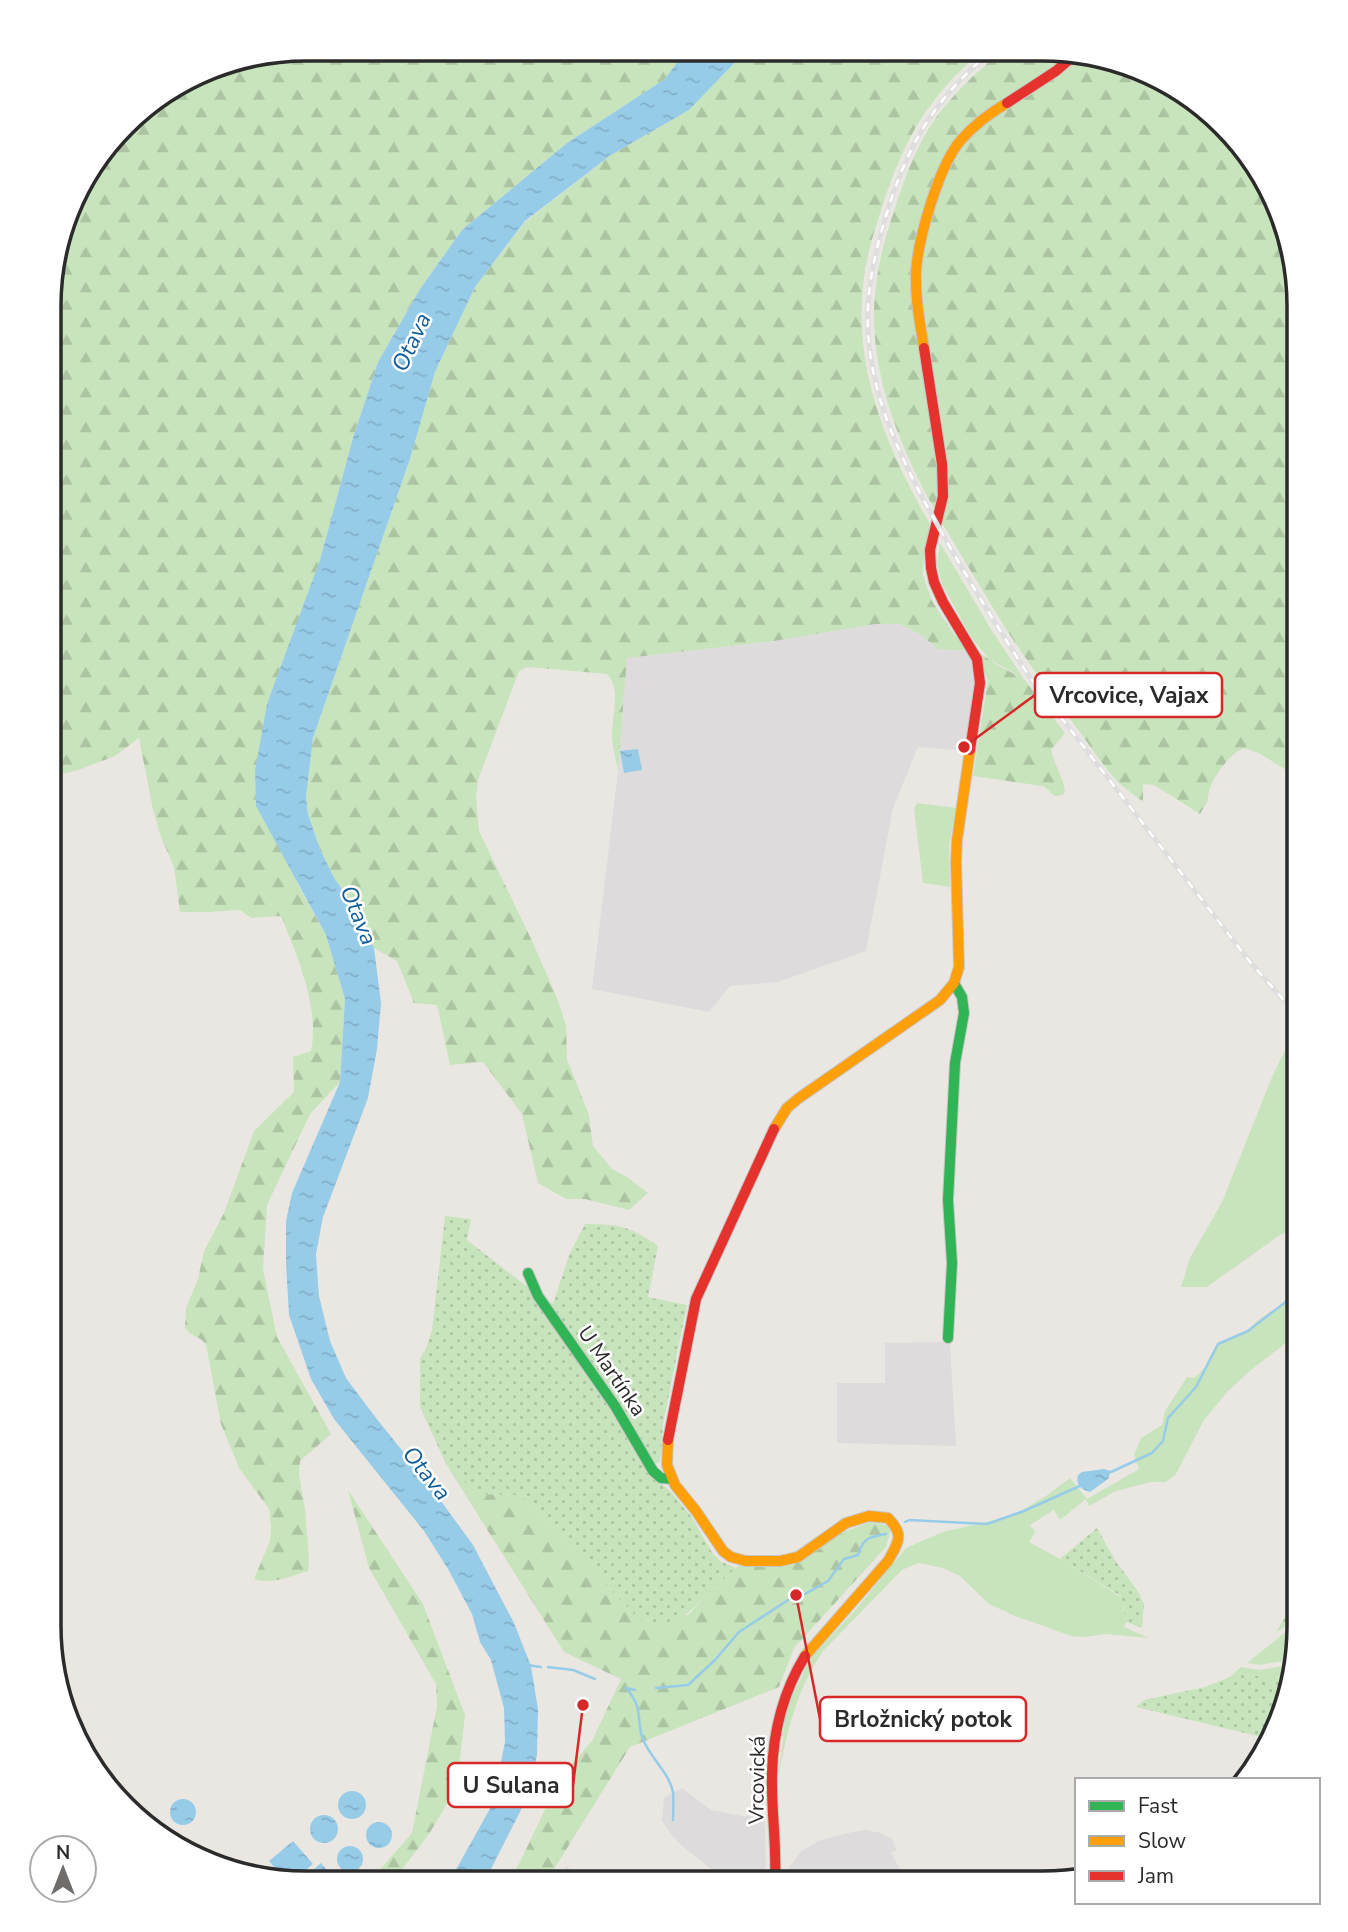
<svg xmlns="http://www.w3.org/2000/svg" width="1348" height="1932" viewBox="0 0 1348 1932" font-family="'Nunito Sans',sans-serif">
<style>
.industrial{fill:#dedbdd}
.grass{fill:#c8e4bc}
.forest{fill:url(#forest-firs)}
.park{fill:url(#park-dots)}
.water{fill:url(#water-ripples)}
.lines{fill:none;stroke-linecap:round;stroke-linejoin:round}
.stream{stroke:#97cce9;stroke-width:2.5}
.fast-casing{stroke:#c7c6c6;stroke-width:12}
.slow-casing{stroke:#c7c6c6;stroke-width:12}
.jam-casing{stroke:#c7c6c6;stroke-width:12}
.fast{stroke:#30b455;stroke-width:10}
.slow{stroke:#ff9f0a;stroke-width:10}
.jam{stroke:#e5322d;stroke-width:10}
.rail-casing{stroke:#dededf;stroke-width:5}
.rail{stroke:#fff;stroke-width:2.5;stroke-dasharray:8;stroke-linecap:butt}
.labels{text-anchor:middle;stroke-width:5;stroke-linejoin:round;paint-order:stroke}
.street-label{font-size:21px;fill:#2b2b2b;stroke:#fff}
.water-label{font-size:23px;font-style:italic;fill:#105d9a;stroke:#fff}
.rim{fill:none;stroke:#2b2b2b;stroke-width:3.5}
.leader{fill:none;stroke:#d62828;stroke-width:2.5}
.callout-dot{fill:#d62828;stroke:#fff;stroke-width:2.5}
.callout{fill:#fff;stroke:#d62828;stroke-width:2.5}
.callout-label{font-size:23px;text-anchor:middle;font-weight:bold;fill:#2b2b2b}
</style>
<defs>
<pattern id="forest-firs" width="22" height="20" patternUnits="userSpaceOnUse" patternTransform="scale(1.75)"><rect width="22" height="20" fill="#c8e4bc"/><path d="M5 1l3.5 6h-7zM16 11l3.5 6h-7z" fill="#acc4a2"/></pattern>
<pattern id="park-dots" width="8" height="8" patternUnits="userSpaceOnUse" patternTransform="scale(1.75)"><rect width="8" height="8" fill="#c8e4bc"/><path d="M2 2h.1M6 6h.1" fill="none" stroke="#acc4a2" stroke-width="1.8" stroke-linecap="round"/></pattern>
<pattern id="water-ripples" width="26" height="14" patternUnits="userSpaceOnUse" patternTransform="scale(1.75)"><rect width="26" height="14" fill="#97cce9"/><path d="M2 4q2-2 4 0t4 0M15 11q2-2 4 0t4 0" fill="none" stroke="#82afc8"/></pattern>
</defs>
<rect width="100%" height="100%" fill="#eae7e2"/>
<g class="industrial">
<polygon points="876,624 899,624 921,635 938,649 974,651 978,684 965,751 918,747 893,808 866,951 778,982 730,986 709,1012 592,989 618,771 627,658 774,641"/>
<polygon points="950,1342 956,1446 837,1443 837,1383 885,1383 885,1343"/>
<polygon points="1262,1755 1255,1769 1246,1780 1227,1780"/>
<polygon points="682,1788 711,1810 742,1816 765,1817 766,1882 733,1882 716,1873 681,1845 671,1834 662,1821 664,1798"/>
<polygon points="865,1830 881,1833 892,1839 897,1850 891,1853 908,1883 779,1882 780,1876 785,1874 800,1852 818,1841 848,1833"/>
<polygon points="566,1866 587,1882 559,1882"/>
</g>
<g class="grass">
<polygon points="940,543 992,631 1024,679 989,659 971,637 942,584 937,563"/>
<polygon points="917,803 956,808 949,846 950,887 923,883 914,808"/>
<polygon points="1291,1038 1299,1042 1299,1226 1280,1235 1207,1287 1181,1287 1190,1258 1222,1202 1272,1077"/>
<path d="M 1299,1294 L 1299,1333 L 1251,1370 L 1228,1391 L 1204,1420 L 1176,1474 L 1166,1482 L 1151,1482 L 1116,1491 L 1089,1506 L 1086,1499 L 1060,1520 L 1054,1510 L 1030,1525 L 1035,1532 L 1029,1542 L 1060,1559 L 1121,1597 L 1126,1622 L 1124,1627 L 1149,1638 L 1106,1634 L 1083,1637 L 1071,1636 L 1015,1616 L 989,1604 L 960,1576 L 943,1568 L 919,1563 L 902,1570 L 824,1650 C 795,1692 788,1730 778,1779 L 786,1710 L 810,1659 L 857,1608 L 906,1548 L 943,1532 L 995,1520 L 1019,1512 L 1046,1496 L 1070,1478 L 1087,1499 L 1139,1469 L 1134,1455 L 1141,1438 L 1162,1425 L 1165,1411 L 1187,1377 L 1193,1378 C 1207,1371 1207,1357 1217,1346 C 1223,1340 1239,1333 1247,1331 L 1258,1320 Z"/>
<polygon points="1298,1622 1298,1643 1295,1659 1259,1665 1247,1663"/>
<polygon points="1294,1664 1291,1680 1234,1673 1241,1667 1260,1670"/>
</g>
<g class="forest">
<path d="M 306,49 L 686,50 L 665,79 L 567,143 L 462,230 L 420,289 L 378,362 L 353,438 L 320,560 L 297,883 L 326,935 L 345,999 L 340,1082 L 310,1114 L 267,1205 L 263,1269 L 277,1337 L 331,1434 L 300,1461 L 299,1475 L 305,1509 L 309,1558 L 308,1571 C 291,1576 272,1585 254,1579 L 270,1541 L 271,1527 L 269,1509 L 239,1468 L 221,1424 L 206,1345 L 202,1340 L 191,1334 L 185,1328 L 186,1308 L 198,1279 L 204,1251 L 224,1213 L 254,1131 L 294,1092 L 293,1057 L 311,1051 C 320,1008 297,955 281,916 L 251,918 L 240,910 L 209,912 L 180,912 L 174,867 L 161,837 L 153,810 L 139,738 L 115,756 L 78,770 L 50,777 L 51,272 L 83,178 L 137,113 L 223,63 Z"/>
<path d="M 747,50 L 982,51 C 930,95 905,137 884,201 C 876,226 867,252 864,278 C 852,369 887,449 931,526 L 924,554 L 923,575 L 932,601 L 955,636 L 999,666 L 1024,679 L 1065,733 L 1051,750 C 1055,765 1062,776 1065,790 L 1063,795 L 1055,796 L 1043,786 L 973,776 L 988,680 L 974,651 L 938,649 L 921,635 L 899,624 L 876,624 L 774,641 L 627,658 L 618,771 C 616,760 613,749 612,738 C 611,717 622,690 607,674 L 527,667 L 519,671 L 478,780 L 476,798 L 479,831 L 534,945 L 557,998 L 566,1025 L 567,1059 L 589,1115 L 593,1146 L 612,1169 L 627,1177 L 648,1193 L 629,1210 L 585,1199 L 566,1199 L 538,1183 L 522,1114 L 483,1062 L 450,1065 L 437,1005 L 414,1003 L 397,961 L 374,948 L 349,899 L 334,878 L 320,849 L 308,814 L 306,797 L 313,738 L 410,459 L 435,372 L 475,287 L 525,222 L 611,155 L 689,110 Z"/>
<path d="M 1001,51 L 1076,51 L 1198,102 L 1273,193 L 1299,306 L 1299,778 L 1259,753 L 1244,748 C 1228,754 1207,784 1208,800 L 1200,814 L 1154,785 L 1143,784 L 1143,802 C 1135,795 1125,789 1118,782 C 1101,764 1088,742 1073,723 C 1043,683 1014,644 989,601 C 935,512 872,417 874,309 C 875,276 883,243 894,211 C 903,183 913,154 929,128 C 947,99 975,74 1001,51 Z"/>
<polygon points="446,1464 481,1494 520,1495 637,1617 688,1615 709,1592 748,1557 774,1559 870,1522 892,1526 886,1547 794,1648 779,1687 630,1747 546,1882 509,1882 523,1856 560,1777 592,1741 621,1679 564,1652"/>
<polygon points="348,1490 423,1604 465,1715 457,1787 429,1834 393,1881 370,1881 412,1833 437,1706 436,1684 369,1568"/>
</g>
<g class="park">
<path d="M 445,1216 L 471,1219 L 467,1240 L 525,1285 L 535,1287 L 553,1304 L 569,1255 L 585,1224 C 618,1224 630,1226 658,1246 L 648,1297 L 687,1305 L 663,1424 L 660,1462 L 648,1467 L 652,1475 L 671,1492 L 691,1516 L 713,1554 L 720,1561 L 736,1568 C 726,1577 716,1585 707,1594 C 687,1615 667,1638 637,1617 L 520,1495 L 481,1494 L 446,1464 L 420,1407 L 420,1359 L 426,1348 L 432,1330 Z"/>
<polygon points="1097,1528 1115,1560 1137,1590 1144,1604 1142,1628 1126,1622 1121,1596 1060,1559"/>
<polygon points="1298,1594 1298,1616 1276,1633 1297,1595"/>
<polygon points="1234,1673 1291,1680 1285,1709 1270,1739 1136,1707 1144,1700 1205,1687 1230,1677"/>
</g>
<g class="water">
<polygon points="686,50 747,50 689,110 611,155 525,221 475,287 435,372 410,459 313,738 306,797 308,814 320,849 334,878 349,899 374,948 381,1003 377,1049 368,1098 323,1217 316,1254 319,1296 330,1341 346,1378 376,1418 425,1479 473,1545 514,1623 531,1666 538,1709 537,1755 526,1800 485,1881 448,1881 458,1866 492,1805 505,1742 504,1708 491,1660 480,1642 472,1614 448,1569 424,1531 334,1419 311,1379 289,1315 286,1264 286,1221 292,1193 340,1082 345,999 326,935 256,806 255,771 267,704 320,560 353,438 378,362 420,289 462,230 567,143 665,79"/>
<polygon points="638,749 642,770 624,773 620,751"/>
<path d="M 1104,1469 L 1111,1471 L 1108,1479 L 1090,1492 C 1081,1490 1075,1484 1078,1475 L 1082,1472 Z"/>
<circle cx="352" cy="1805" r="14"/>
<circle cx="183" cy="1812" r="13"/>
<circle cx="324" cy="1829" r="14"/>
<circle cx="379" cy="1835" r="13"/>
<polygon points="293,1841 313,1864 293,1881 286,1881 269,1861"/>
<circle cx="350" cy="1859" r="13"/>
<polygon points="321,1863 336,1881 300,1881"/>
</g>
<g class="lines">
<g class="stream">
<polyline points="1111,1472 1152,1453 1163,1441 1168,1418 1196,1387 1218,1344 1248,1331 1292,1297 1299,1296"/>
<polyline points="905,1522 909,1520 987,1524 1024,1511 1082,1485"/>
<polyline points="527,1665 541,1667"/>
<polyline points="548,1667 573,1670 595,1679"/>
<path d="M 626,1688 C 645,1710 635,1717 643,1739 C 650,1758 669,1772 673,1792 C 674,1801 673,1811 673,1820"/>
<polyline points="626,1688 635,1690"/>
<path d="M 656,1688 L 688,1685 L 715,1660 L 739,1632 L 796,1595 L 805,1594 L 828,1581 L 844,1559 L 858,1555 C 863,1538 869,1537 886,1534"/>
</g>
<g class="fast-casing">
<g id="fast">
<polyline points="528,1273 538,1296 615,1406 653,1471 661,1478 672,1479"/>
<polyline points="948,1338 952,1263 948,1200 955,1063 964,1013 962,997 955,985"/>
</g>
</g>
<g class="slow-casing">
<g id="slow">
<path d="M 924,348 C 920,323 915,298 916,272 C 918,239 939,165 961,140 C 974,125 990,113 1007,103"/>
<polyline points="774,1129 787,1108 799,1098 940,1000 954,983 959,967 956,862 957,840 970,750"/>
<path d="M 668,1440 L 667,1465 L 675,1485 L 696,1511 L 723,1551 L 731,1557 L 746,1561 L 780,1561 L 798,1557 L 846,1523 L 869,1516 L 888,1518 C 905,1535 898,1543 888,1561 L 805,1656"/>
</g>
</g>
<g class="jam-casing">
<g id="jam">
<polyline points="1007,103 1056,71 1078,52"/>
<polyline points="924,348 942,464 943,496 930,550 931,568 934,582 943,602 977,659 980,683 970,750"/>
<polyline points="668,1440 696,1299 774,1129"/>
<path d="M 775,1882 C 777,1846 771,1810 772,1774 C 773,1732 783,1692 805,1656"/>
</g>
</g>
<use href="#fast" class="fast"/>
<use href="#slow" class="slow"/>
<use href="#jam" class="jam"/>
<g class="rail-casing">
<path id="rail" d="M 991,51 C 938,97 912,136 890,203 C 879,237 870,271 868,307 C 864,392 905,468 946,540 C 972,586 1000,631 1029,676 L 1250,962 L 1299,1017"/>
</g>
<use href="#rail" class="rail"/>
</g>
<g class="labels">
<g class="street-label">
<text transform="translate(612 1371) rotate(56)" y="7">U Martínka</text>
<text transform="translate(757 1780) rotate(-89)" y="7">Vrcovická</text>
</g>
<g class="water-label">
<text transform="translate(411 342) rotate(-65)" y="8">Otava</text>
<text transform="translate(359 915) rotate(68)" y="8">Otava</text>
<text transform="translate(427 1473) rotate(51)" y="8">Otava</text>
</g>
</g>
<path d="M0 0H1348V1932H0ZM306 61H1042A245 245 0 0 1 1287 306V1626A245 245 0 0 1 1042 1871H306A245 245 0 0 1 61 1626V306A245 245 0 0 1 306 61Z" fill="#fff" fill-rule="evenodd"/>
<path class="rim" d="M306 61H1042A245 245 0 0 1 1287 306V1626A245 245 0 0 1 1042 1871H306A245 245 0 0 1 61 1626V306A245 245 0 0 1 306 61Z"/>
<path class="leader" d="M964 747L1035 695M796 1595L820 1719M583 1705L573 1785"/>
<g class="callout-dot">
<circle cx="964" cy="747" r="7"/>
<circle cx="796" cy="1595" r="7"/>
<circle cx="583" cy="1705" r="7"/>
</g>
<g class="callout">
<rect x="1035" y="673" width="187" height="44" rx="7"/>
<rect x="820" y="1697" width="206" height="44" rx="7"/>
<rect x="448" y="1763" width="125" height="44" rx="7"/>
</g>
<g class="callout-label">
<text x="1129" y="703">Vrcovice, Vajax</text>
<text x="923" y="1727">Brložnický potok</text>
<text x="511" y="1793">U Sulana</text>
</g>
<rect x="1075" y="1778" width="245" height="126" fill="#ffffff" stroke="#aaaaaa" stroke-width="2"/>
<rect x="1089" y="1801" width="35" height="10" fill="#30b455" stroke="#aaaaaa" stroke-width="2"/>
<text x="1138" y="1813" font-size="21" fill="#2b2b2b">Fast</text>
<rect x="1089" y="1836" width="35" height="10" fill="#ff9f0a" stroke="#aaaaaa" stroke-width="2"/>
<text x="1138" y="1848" font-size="21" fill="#2b2b2b">Slow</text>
<rect x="1089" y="1871" width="35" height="10" fill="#e5322d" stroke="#aaaaaa" stroke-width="2"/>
<text x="1138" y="1883" font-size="21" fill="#2b2b2b">Jam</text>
<g transform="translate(63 1869)"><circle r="33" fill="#ffffff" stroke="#aaaaaa" stroke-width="2"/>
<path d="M0-5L12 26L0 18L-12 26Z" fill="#6e6d6b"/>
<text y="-10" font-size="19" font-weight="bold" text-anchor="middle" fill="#2b2b2b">N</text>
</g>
</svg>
